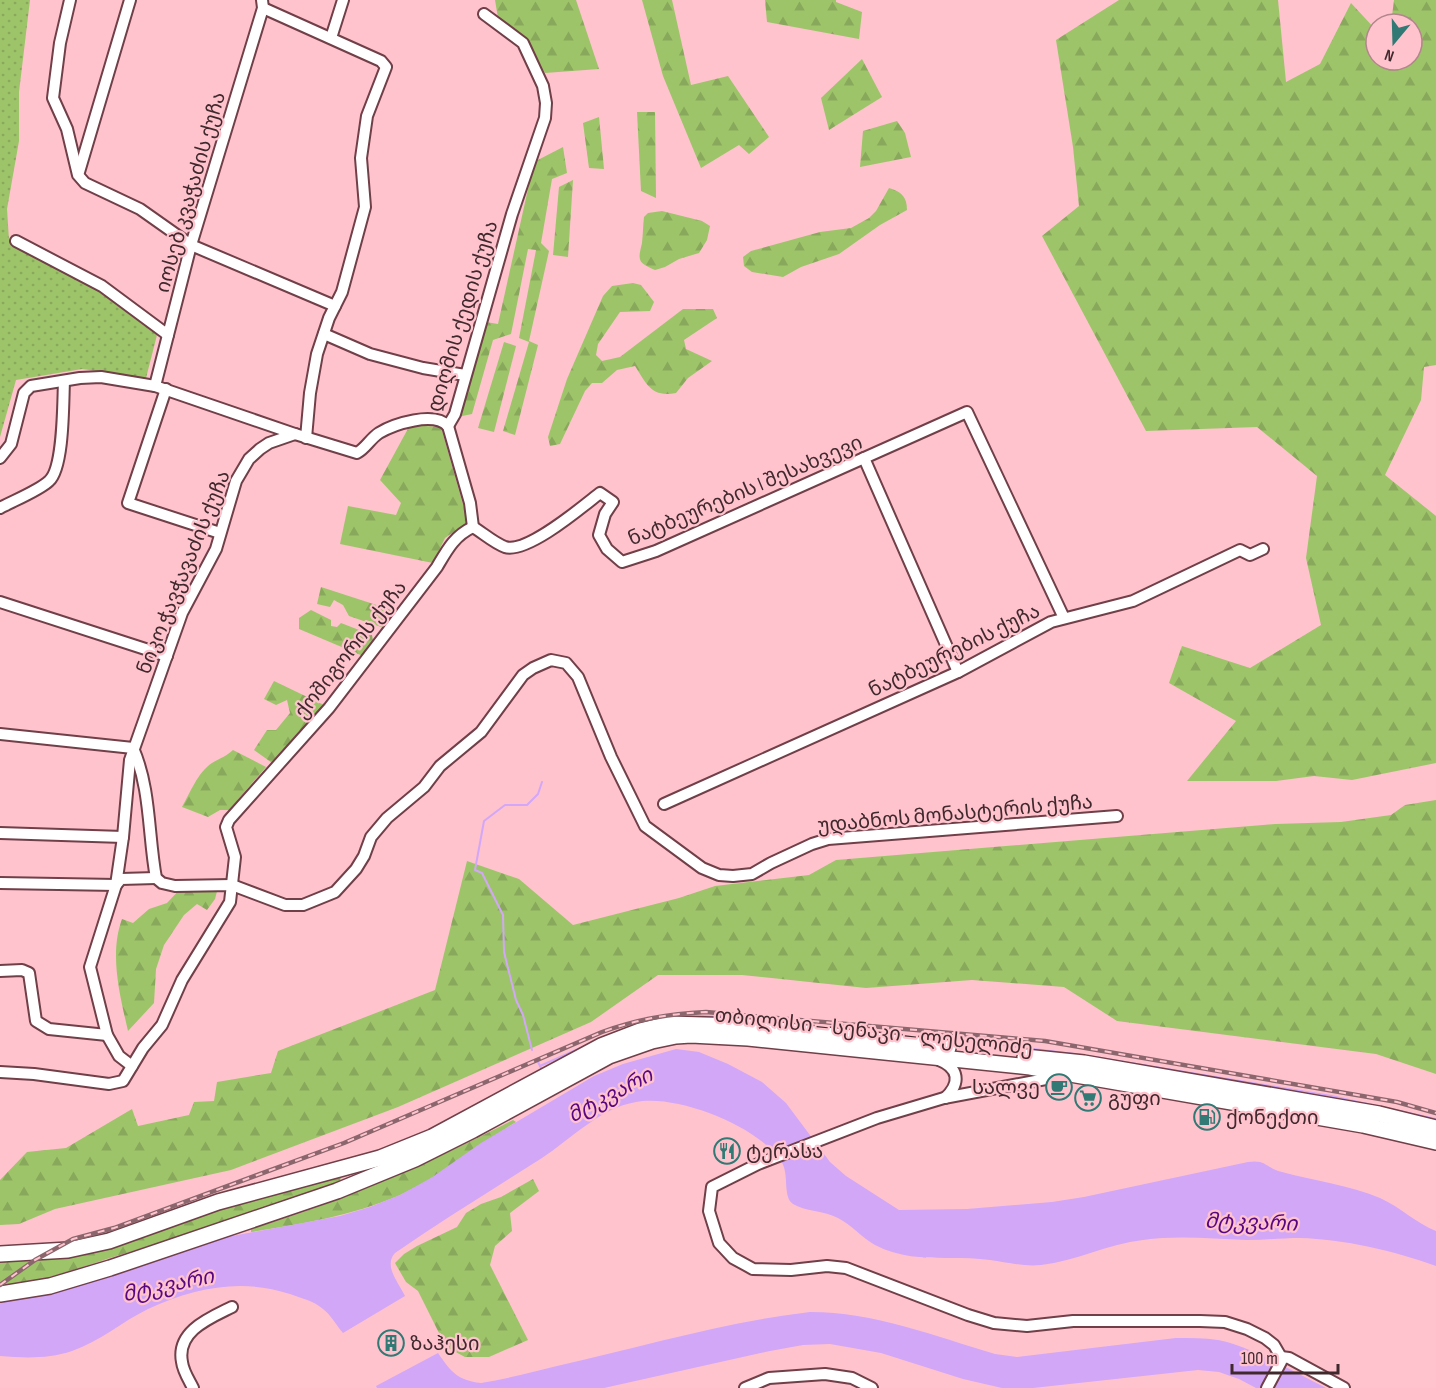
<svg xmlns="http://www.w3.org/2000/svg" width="1436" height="1388" viewBox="0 0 1436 1388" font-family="'Sofia Sans Condensed','Noto Sans Georgian',sans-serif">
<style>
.grass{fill:url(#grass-dots)}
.forest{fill:url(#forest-firs)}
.water{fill:#d2a7f7}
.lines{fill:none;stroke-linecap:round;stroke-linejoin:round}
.stream{stroke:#d2a7f7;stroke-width:2}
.minor-casing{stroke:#703f48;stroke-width:14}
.highway-casing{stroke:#703f48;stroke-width:18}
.minor{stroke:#fff;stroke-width:10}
.highway{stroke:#fff;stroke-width:15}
.rail-casing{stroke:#8b666c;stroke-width:4.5}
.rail{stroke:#ffc3cd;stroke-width:2;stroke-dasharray:7;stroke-linecap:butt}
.labels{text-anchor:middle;stroke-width:4.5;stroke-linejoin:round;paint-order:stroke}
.street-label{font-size:20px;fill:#40292d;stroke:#ffc3cd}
.poi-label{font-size:20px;fill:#40292d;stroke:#ffc3cd;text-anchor:start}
.water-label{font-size:21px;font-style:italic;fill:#580783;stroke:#ffc3cd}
</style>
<defs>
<pattern id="grass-dots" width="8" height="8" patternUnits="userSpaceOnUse" patternTransform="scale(1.5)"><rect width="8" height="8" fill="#9dc469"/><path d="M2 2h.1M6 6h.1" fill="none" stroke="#88a85b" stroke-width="1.8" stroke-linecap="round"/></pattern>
<pattern id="forest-firs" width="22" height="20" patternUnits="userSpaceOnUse" patternTransform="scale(1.5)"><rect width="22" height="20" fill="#9dc469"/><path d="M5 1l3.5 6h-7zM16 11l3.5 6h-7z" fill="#88a85b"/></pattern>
</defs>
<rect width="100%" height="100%" fill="#ffc3cd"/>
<polygon class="grass" points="0,0 30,0 19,92 19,141 7,209 9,240 26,252 95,289 157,335 146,378 82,369 16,380 0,437"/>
<g class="forest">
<polygon points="495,0 576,0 599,69 545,73 533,54 498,18"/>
<polygon points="642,0 672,0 691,85 728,76 769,137 749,154 739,145 701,168 663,76"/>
<polygon points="765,0 836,0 836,2 862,12 859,39 767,22"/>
<polygon points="1119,0 1278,0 1286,82 1320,64 1351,3 1376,30 1376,60 1412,60 1412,24 1391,24 1394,0 1436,0 1436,365 1424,367 1421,400 1385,475 1436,516 1436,763 1352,780 1314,776 1276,781 1187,781 1236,721 1169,683 1182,646 1250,668 1321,625 1306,558 1317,476 1257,427 1146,431 1042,236 1079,206 1073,147 1056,40"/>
<polygon points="862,59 882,97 829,130 821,98"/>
<polygon points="637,112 655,112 656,198 641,191"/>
<polygon points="599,117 604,169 589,168 583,123"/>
<polygon points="897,121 905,133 911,157 860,167 863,131"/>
<polygon points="563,147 567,173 552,179 541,243 549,251 529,341 538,345 515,435 503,431 529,342 519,338 536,250 528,249 511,334 493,340 472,414 457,417 486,322 498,324 534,162"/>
<polygon points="573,180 568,257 553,255 559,187"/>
<path d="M 889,188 C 902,192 907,197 907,210 L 880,225 L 839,254 L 801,267 L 783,277 L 752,272 L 744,266 L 743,257 L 751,251 L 820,232 L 851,228 L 869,218 L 876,211 Z"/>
<path d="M 662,211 L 702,221 L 710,226 L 707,240 L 699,253 L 679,259 L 665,267 L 655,270 C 637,262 638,260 642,243 C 643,234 643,225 644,217 L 648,213 Z"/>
<path d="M 633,283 L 641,285 L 654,302 L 650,311 L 620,312 L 598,344 L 596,355 L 602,361 L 620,357 L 683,309 L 713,309 L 717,318 L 684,340 L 686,349 L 712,361 L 688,378 L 676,393 C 651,398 646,383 635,366 L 617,370 L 602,383 L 592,383 L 585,391 L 560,444 L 550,446 L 548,437 L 567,379 L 603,296 L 612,286 Z"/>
<polygon points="504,342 516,346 494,432 478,428"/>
<polygon points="410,425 441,427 468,522 445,538 433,563 340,544 348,506 396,515 401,503 380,480"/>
<polygon points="321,587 395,611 384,628 349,616 343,605 334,600 330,607 317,604"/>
<polygon points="311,610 331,620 331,626 337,627 341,623 372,635 373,641 363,656 299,629 299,618"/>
<polygon points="274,681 324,705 275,765 254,750 267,730 276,730 290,713 287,700 276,705 264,699"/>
<path d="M 233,750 L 266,767 L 229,810 L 220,810 L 208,817 L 182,807 C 190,793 198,772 212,763 C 220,758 227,756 233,750 Z"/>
<polygon points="1436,800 1436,1074 1376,1054 1117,1021 1064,987 972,980 866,988 742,975 658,975 591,1022 398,1107 231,1170 55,1209 19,1224 0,1225 0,1180 27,1152 66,1148 132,1109 138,1126 189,1115 194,1102 214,1101 217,1082 271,1073 278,1051 435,990 467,861 519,879 573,925 679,898 715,886 809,875 836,860 1275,824 1341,822 1391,815 1405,805"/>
<path d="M 202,880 L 220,880 L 215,899 L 207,910 L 197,904 L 184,915 L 164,945 L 156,969 L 154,1003 L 128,1031 C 120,996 109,954 122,919 L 133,923 L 149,909 L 167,903 L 183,886 Z"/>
<path d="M 513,1120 L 516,1122 C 477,1146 440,1177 398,1196 C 351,1216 301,1224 251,1232 L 251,1229 C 342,1202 428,1164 513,1120 Z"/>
<path d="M 341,1176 L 340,1182 C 268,1207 196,1231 123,1254 C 83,1266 42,1283 0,1286 L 0,1261 L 52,1259 L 110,1247 L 198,1216 L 263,1196 Z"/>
<polygon points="533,1179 539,1191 510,1213 512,1231 495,1246 490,1265 528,1340 489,1357 465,1357 446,1347 418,1291 406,1282 395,1263 404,1254 417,1246 457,1227 466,1213 481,1204 501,1197"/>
</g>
<g class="water">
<path d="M 676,1049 L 699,1052 L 728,1064 L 762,1082 L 786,1103 L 830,1162 L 846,1176 L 899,1210 L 967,1209 L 1052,1202 L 1084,1197 L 1248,1162 C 1266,1159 1266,1168 1282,1172 C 1315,1181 1349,1185 1380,1198 C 1400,1207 1416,1223 1436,1231 L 1436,1266 C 1395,1251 1343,1239 1300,1238 C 1282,1238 1265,1240 1247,1240 C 1213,1239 1178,1235 1143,1240 C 1108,1244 1076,1261 1041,1265 C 1024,1267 1006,1262 990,1260 C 950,1254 914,1265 875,1245 C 862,1238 852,1225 838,1218 C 825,1211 804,1211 793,1204 C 782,1196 790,1174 781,1161 C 758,1126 677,1094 636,1102 C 600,1108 571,1139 542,1158 C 492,1190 443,1220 395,1253 C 383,1266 399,1283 405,1296 L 343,1333 C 337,1326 331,1315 323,1309 C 314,1301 301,1298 290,1294 C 241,1278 194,1288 148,1309 C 123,1321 99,1342 72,1351 C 48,1359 25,1358 0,1356 L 0,1302 L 54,1292 L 227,1237 L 340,1216 L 370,1207 L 400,1195 L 431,1178 L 481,1143 L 594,1076 L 623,1064 Z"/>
<path d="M 810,1312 C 874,1312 934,1336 995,1354 L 1017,1357 L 1176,1338 C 1190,1338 1204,1338 1218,1340 C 1250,1346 1296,1373 1326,1388 L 1256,1388 L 1239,1379 L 1219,1372 L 1198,1370 L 1033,1388 L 1002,1388 L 963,1379 L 881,1353 L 830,1344 L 803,1345 L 770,1351 L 604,1388 L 377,1388 L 376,1386 L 438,1353 C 451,1372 457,1380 481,1383 C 507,1379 532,1372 557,1366 C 641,1347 725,1322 810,1312 Z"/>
</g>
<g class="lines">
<g class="stream">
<polyline points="676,1017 704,1016 734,1018"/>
<polyline points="778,1023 927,1037 985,1039 1002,1045 1082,1055"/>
<polyline points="532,1050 523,1015 516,1000 504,952 503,915 482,873 475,870 484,821 505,805 527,805 538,794 542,782"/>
<polyline points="1088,1056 1331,1096 1436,1119"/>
<polyline points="538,1062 541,1068"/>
<polyline points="540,1066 594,1042"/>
</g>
<g class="minor-casing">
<g id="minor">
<polyline points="70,0 60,43 53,98 67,129 78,175 85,183 140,209 191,245 335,306"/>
<polyline points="263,8 381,61 386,67 367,116 361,158 365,207 342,292 329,318 317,354 310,393 306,438"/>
<polyline points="331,38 343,0"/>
<polyline points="79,172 130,0"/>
<polyline points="16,241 102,286 168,335"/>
<polyline points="324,334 370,354 423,368 465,375"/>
<polyline points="155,386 191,245 263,8 262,0"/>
<polyline points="166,389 128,503 220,533"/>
<polyline points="448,426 455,414 512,214 545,118 546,103 543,86 523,43 484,14"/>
<polyline points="448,426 470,503 473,527"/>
<path d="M 0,458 L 11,444 L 24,393 L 31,386 L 80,378 L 101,377 L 155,386 L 295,434 L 357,453 C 366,448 370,439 379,433 C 394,424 434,411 448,426"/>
<polyline points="864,458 958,672"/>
<path d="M 0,508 C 13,501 40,490 49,481 C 64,468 63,402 64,381"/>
<path d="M 473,527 C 483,533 494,543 505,547 C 527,554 582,507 600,493 L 613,502 L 605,514 L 599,535 L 607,549 L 622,562 L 656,551 L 967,412 L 1064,618"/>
<polyline points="0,602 167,656"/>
<path d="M 0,734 L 133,748 C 151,789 148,835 156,878 L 162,883 L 175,886 L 232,885 L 285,905 L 303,905 L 335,892 L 356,869 L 364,856 L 371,837 L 387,818 L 424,787 L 440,766 L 481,732 L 523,675 L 533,668 L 551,660 L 566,663 L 578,677 L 611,757 L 645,826 L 702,868 L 719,875 L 733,876 L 752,874 L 771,863 L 812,844 L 828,839 L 1117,816"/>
<polyline points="664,804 958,672 1051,622 1133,601 1240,550 1250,555 1263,549"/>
<polyline points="0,833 123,837"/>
<polyline points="0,883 116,885 121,879 156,878"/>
<polyline points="0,971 22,970 29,973 36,1021 49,1029 107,1035"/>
<path d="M 939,1060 C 959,1068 961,1083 945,1098"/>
<polyline points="132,1066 119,1056 107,1035 90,967 116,885 123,837 130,760 182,613 216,549 236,481 249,459 260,449 269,443 295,434"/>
<path d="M 0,1072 L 34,1074 L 109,1084 L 123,1081 L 143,1048 L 162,1025 L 182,980 L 230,902 L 235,857 L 226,827 L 229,820 L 329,708 L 437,567 C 447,550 454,536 473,527"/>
<polyline points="1062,1076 944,1098 877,1118 758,1164 712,1187 709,1211 719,1243 733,1258 753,1269 791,1270 827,1266 846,1268 968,1315 994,1323 1027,1326 1073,1321 1200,1321 1225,1322 1247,1329 1265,1338 1274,1345 1281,1357 1281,1362 1267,1388"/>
<polyline points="1281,1357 1289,1358 1344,1388"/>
<path d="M 193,1388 C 189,1380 183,1371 182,1362 C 176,1331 210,1318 232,1307"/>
<polyline points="745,1388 769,1378 825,1374 852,1378 872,1388"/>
</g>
</g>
<g class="highway-casing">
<g id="highway">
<polyline points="1025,1057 1084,1063 1379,1114 1436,1128"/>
<polyline points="0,1254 68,1250 109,1241 218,1202 380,1158 432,1137 601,1046 640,1031 669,1024 740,1026 948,1048"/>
<polyline points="0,1294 50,1286 110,1268 337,1191 415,1159 473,1130 609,1056 652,1041 676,1036 691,1035 748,1038 1030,1067 1363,1125 1436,1142"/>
</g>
</g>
<use href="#minor" class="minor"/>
<use href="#highway" class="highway"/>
<g class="rail-casing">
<path id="rail" d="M 0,1285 L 35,1260 L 73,1239 L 114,1228 L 344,1143 L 602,1032 C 639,1019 667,1014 706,1012 L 1045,1041 L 1397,1102 L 1436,1113"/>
</g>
<use href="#rail" class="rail"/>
</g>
<defs>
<g id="cafe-ring" transform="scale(1.35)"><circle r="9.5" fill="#ffc3cd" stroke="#317974" stroke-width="1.5"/><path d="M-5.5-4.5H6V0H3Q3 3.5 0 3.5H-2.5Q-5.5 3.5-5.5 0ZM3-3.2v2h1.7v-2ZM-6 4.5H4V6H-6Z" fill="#317974"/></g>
<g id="supermarket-ring" transform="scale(1.35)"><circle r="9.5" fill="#ffc3cd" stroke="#317974" stroke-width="1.5"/><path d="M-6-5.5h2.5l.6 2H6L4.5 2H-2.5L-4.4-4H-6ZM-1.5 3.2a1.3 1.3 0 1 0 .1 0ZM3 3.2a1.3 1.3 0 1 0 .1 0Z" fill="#317974"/></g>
<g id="fuel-ring" transform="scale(1.35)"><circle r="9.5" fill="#ffc3cd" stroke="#317974" stroke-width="1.5"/><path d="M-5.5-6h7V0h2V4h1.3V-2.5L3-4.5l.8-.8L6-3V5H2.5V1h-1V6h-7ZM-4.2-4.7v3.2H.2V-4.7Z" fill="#317974"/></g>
<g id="restaurant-ring" transform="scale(1.35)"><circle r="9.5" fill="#ffc3cd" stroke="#317974" stroke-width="1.5"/><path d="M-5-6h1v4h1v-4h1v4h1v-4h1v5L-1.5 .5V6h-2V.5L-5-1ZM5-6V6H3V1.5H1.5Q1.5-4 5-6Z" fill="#317974"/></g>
<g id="building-ring" transform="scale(1.35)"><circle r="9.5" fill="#ffc3cd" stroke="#317974" stroke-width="1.5"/><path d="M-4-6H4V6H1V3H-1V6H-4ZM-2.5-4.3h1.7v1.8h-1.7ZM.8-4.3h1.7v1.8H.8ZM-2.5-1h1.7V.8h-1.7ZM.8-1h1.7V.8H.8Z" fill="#317974"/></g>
</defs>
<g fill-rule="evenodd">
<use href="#cafe-ring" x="1059" y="1087"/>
<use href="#supermarket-ring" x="1088" y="1098"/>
<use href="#fuel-ring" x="1207" y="1117"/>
<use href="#restaurant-ring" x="727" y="1151"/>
<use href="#building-ring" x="391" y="1343"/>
</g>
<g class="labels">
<g class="street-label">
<text transform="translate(190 192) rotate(-74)" y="7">იოსებ კვაჭაძის ქუჩა</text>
<text transform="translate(462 316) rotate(-73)" y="7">დიღმის ქედის ქუჩა</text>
<text transform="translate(745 490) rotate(-23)" y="7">ნატბეურების I შესახვევი</text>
<text transform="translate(183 572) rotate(-68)" y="7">ნიკო ჭავჭავაძის ქუჩა</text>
<text transform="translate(350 649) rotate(-52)" y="7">ქოშიგორის ქუჩა</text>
<text transform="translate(954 650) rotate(-26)" y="7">ნატბეურების ქუჩა</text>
<text transform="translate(955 813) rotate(-5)" y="7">უდაბნოს მონასტერის ქუჩა</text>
<text transform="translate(874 1031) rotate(6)" y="7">თბილისი — სენაკი — ლესელიძე</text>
</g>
<g class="poi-label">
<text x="1040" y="1094" text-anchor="end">სალვე</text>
<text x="1108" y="1105">გუფი</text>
<text x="1226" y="1124">ქონექთი</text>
<text x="746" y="1158">ტერასა</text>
<text x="410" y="1350">ზაჰესი</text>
</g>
<g class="water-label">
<text transform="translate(610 1095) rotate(-28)" y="7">მტკვარი</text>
<text transform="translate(1251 1222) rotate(2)" y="7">მტკვარი</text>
<text transform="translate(168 1285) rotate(-12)" y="7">მტკვარი</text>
</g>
</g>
<g transform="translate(1394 42) rotate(199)"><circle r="28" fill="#ffc3cd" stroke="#b3858d" stroke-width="1.5"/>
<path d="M0-4.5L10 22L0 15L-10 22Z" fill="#317974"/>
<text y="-9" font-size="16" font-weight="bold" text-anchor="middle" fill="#40292d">N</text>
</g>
<path d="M1232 1364v9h106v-9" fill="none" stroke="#40292d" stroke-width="3"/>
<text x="1241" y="1364" font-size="18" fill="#40292d" stroke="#ffc3cd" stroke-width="4.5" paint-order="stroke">100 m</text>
</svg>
